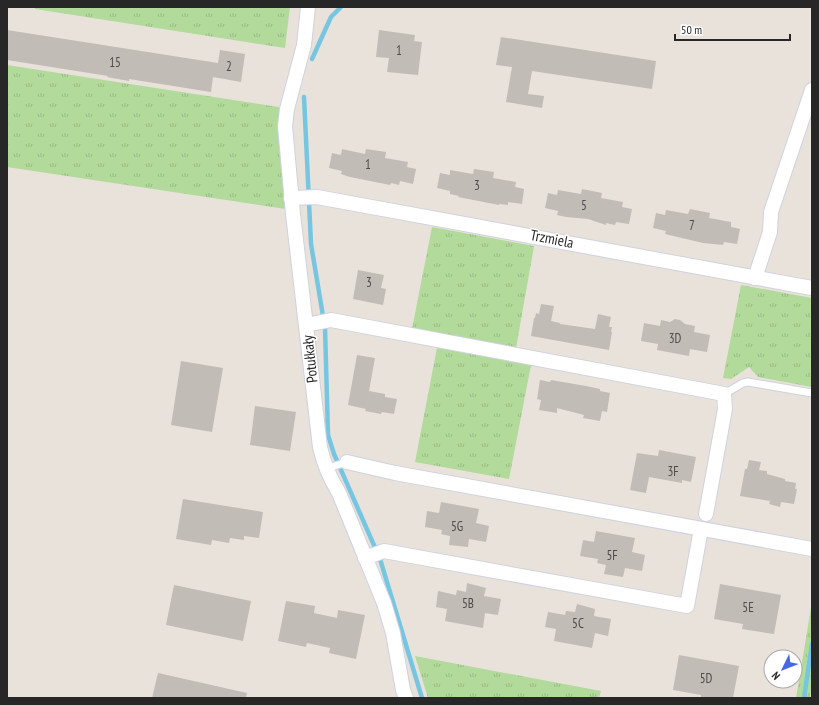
<svg xmlns="http://www.w3.org/2000/svg" width="819" height="705" viewBox="0 0 819 705" font-family="'PT Sans Narrow',sans-serif">
<style>
.grass{fill:url(#grass-tufts)}
.lines{fill:none;stroke-linecap:round;stroke-linejoin:round}
.stream{stroke:#76c6e1;stroke-width:4.5}
.building{fill:#c1bcb5}
.service-casing{stroke:#cfd2df;stroke-width:9}
.minor-casing{stroke:#cfd2df;stroke-width:16}
.service{stroke:#fff;stroke-width:7}
.minor{stroke:#fff;stroke-width:14}
.labels{text-anchor:middle;stroke-width:3;stroke-linejoin:round;paint-order:stroke}
.number-label{font-size:13px;fill:#4e4c4a}
.street-label{font-size:15px;fill:#272727;stroke:#fff}
</style>
<defs>
<pattern id="grass-tufts" width="24" height="20" patternUnits="userSpaceOnUse"><rect width="24" height="20" fill="#b1da9b"/><path d="M3 7l-1-3M5 7V3M7 7l1-3M15 17l-1-3M17 17v-4M19 17l1-3" fill="none" stroke="#98bb86"/></pattern>
</defs>
<rect width="100%" height="100%" fill="#e8e2da"/>
<g class="grass">
<polygon points="35,7 290,7 285,48 35,9"/>
<polygon points="7,65 279,107 282,160 286,209 7,167"/>
<polygon points="432,227 534,246 516,348 412,329"/>
<polygon points="741,285 812,298 812,387 758,377 749,367 731,379 723,378"/>
<polygon points="437,348 531,365 509,479 415,462"/>
<polygon points="812,602 812,687 810,698 796,698"/>
<polygon points="415,656 601,691 599,698 428,698"/>
</g>
<g class="lines">
<g class="stream">
<polyline points="312,59 331,17 341,7"/>
<polyline points="304,97 311,244 325,328 328,435 334,454 380,559 422,698"/>
<polyline points="804,698 812,644"/>
</g>
</g>
<g class="building">
<polygon points="7,30 218,63 220,50 245,54 241,82 213,77 211,92 129,79 129,81 107,77 108,76 7,60"/>
<polygon points="379,30 415,35 414,41 422,42 418,75 387,72 389,58 376,57"/>
<polygon points="501,37 656,61 652,89 532,71 528,94 544,96 542,108 506,102 512,67 496,65"/>
<polygon points="342,149 365,154 366,149 386,152 385,158 408,162 407,167 416,169 413,184 400,181 399,185 391,183 390,185 350,177 341,174 342,171 329,168 332,153 341,155"/>
<polygon points="474,169 494,172 493,178 516,182 515,187 524,189 522,204 508,202 508,205 499,204 499,205 458,197 459,196 450,194 450,191 437,188 440,173 450,175 450,170 473,174"/>
<polygon points="582,189 602,193 601,198 623,202 622,207 632,209 629,224 616,222 615,225 606,223 606,225 588,219 566,217 557,215 558,211 545,208 548,193 557,195 558,190 581,194"/>
<polygon points="690,209 710,213 709,218 731,222 731,227 740,229 737,244 724,242 723,245 703,243 665,234 666,231 653,228 656,213 665,215 666,210 688,214"/>
<polygon points="358,270 384,275 381,288 386,289 383,305 353,299"/>
<polygon points="541,304 554,306 551,321 560,323 560,324 595,329 598,314 611,317 609,327 612,327 611,332 612,332 609,350 531,336 534,318 535,318 536,313 539,314"/>
<polygon points="675,319 680,320 685,324 695,326 694,332 710,335 707,352 690,349 689,356 657,350 658,344 641,341 644,323 660,326 661,320 670,322"/>
<polygon points="357,355 375,358 369,391 385,394 385,397 397,399 394,414 382,412 381,414 365,411 366,409 348,405"/>
<polygon points="181,361 223,368 212,432 171,425"/>
<polygon points="540,380 550,382 551,380 586,386 600,389 600,391 610,393 607,412 602,411 600,421 583,418 584,415 557,408 557,413 539,410 541,400 537,399"/>
<polygon points="255,406 296,412 290,451 250,445"/>
<polygon points="659,450 696,457 691,482 682,480 682,483 649,477 646,493 630,490 637,453 658,456"/>
<polygon points="749,460 761,462 759,470 767,471 767,474 785,479 785,481 796,483 795,489 797,489 794,504 781,502 780,507 769,504 770,501 740,496 745,469 747,469"/>
<polygon points="183,499 263,512 259,538 244,536 244,540 230,538 229,543 212,540 211,545 176,539"/>
<polygon points="441,502 479,509 476,523 489,526 486,542 469,539 468,547 449,545 450,536 441,534 442,530 425,527 427,511 439,513"/>
<polygon points="596,531 635,538 632,552 645,555 642,571 625,568 623,577 604,574 606,565 597,563 598,559 580,556 583,540 594,542"/>
<polygon points="467,583 486,588 484,596 501,599 498,615 485,613 483,628 445,621 447,609 436,607 438,591 456,595 457,590 466,592"/>
<polygon points="720,584 781,595 774,634 742,629 743,624 714,619"/>
<polygon points="174,585 251,601 243,641 166,625"/>
<polygon points="286,601 315,606 314,613 337,618 338,610 365,615 356,659 329,653 330,648 307,643 306,647 278,641"/>
<polygon points="577,604 595,609 594,616 611,619 608,636 595,633 592,648 554,641 556,629 545,627 548,612 565,615 566,611 575,612"/>
<polygon points="679,655 739,666 733,698 701,698 701,695 673,690"/>
<polygon points="158,673 247,693 246,698 152,698"/>
</g>
<g class="lines">
<g class="service-casing">
<g id="service">
<polyline points="724,394 743,383 748,382 812,393"/>
<polyline points="325,469 347,462"/>
</g>
</g>
<g class="minor-casing">
<g id="minor">
<path d="M 308,7 L 304,45 L 287,109 L 285,126 L 293,214 L 320,447 C 324,465 329,477 339,493 L 384,603 L 393,633 L 403,690 L 406,698"/>
<polyline points="291,198 317,197 812,288"/>
<polyline points="755,278 770,232 771,212 812,90"/>
<polyline points="306,325 331,320 724,394 725,409 706,514"/>
<polyline points="347,462 395,473 812,549"/>
<polyline points="365,558 384,551 687,606 701,529"/>
</g>
</g>
<use href="#service" class="service"/>
<use href="#minor" class="minor"/>
</g>
<g class="labels">
<g class="number-label">
<text x="399" y="55">1</text>
<text x="115" y="67">15</text>
<text x="229" y="71">2</text>
<text x="368" y="169">1</text>
<text x="477" y="190">3</text>
<text x="584" y="210">5</text>
<text x="692" y="230">7</text>
<text x="369" y="287">3</text>
<text x="675" y="343">3D</text>
<text x="673" y="476">3F</text>
<text x="457" y="531">5G</text>
<text x="612" y="560">5F</text>
<text x="468" y="608">5B</text>
<text x="748" y="612">5E</text>
<text x="578" y="628">5C</text>
<text x="706" y="683">5D</text>
</g>
<g class="street-label">
<text transform="translate(552 239) rotate(11)" y="5">Trzmiela</text>
<text transform="translate(310 359) rotate(-96)" y="5">Potułkały</text>
</g>
</g>
<rect width="819" height="705" fill="none" stroke="#272727" stroke-width="16"/>
<g transform="translate(783 669) rotate(227)"><circle r="19" fill="#ffffff" stroke="#a9a9a9"/>
<path d="M0-3L7 15L0 10L-7 15Z" fill="#4867e7"/>
<text y="-6" font-size="11" font-weight="bold" text-anchor="middle" fill="#272727">N</text>
</g>
<path d="M675 34v6h115v-6" fill="none" stroke="#272727" stroke-width="2"/>
<text x="681" y="34" font-size="12" fill="#272727" stroke="#ffffff" stroke-width="3" paint-order="stroke">50 m</text>
</svg>
